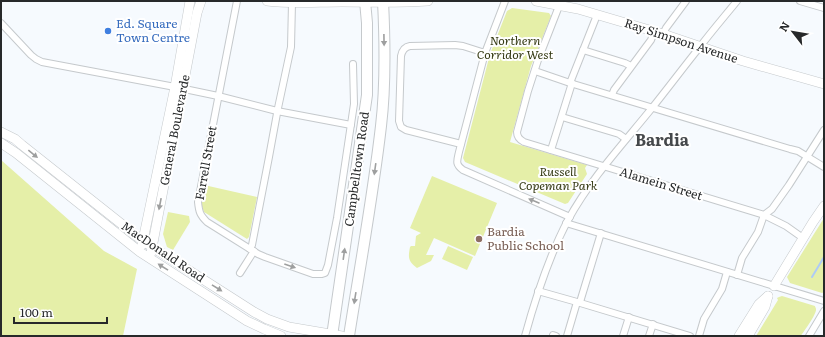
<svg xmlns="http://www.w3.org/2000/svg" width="825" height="337" viewBox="0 0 825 337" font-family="Literata,serif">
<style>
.green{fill:#e5efa8}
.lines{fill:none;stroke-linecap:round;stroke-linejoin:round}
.stream{stroke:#aecbf6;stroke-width:2}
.street-casing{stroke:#c5c9cc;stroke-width:8}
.secondary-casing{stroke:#c5c9cc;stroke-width:10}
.primary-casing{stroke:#c5c9cc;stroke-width:12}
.street{stroke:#fff;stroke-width:6}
.secondary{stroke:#fff;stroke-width:9}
.primary{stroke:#fff;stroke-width:10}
.oneway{fill:#9e9f9f}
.shop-dot{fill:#3f7fe0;stroke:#fff;stroke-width:1.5}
.education-dot{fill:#8d6e63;stroke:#fff;stroke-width:1.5}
.labels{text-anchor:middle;stroke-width:4;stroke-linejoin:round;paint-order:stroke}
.shop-label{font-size:12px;fill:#366cbe;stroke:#fff;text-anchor:start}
.park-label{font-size:12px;font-style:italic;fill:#353a14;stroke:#fff}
.street-label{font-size:12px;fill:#27292a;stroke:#fff}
.education-label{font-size:12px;fill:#785e54;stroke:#fff;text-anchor:start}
.district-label{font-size:16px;font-weight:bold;fill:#45484b;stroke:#fff}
</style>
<rect width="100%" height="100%" fill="#f6fafe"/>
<g class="green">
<polygon points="512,8 549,13 551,16 531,66 510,142 587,165 585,168 587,174 568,203 565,204 465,162 463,158 490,54 507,11"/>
<polygon points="1,160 104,251 137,269 123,336 1,336"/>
<path d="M 432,176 L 497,203 L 475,256 L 434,238 L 426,255 L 434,255 L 431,261 L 417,268 C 408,261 408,258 410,247 L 411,246 L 415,246 L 416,236 L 421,233 L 410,228 Z"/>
<polygon points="204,185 257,197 249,237 247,239 204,212 201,204"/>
<polygon points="168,212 189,216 190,222 173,250 167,247 163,234"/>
<polygon points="824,218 824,292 822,293 790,283 787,277"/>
<polygon points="448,246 473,257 467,270 442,259"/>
<path d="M 782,296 L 815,306 C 815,307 816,308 816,309 C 817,314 804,331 801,336 L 756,336 L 778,300 L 777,298 L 779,297 Z"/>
</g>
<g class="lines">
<polyline class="stream" points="812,277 824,257"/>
<g class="street-casing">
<g id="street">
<path d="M 237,1 L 198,202 C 199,212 200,215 207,222 L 258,254 L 265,257 L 313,274 L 322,274 L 325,273 L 328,265 L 337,218 L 354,104 L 353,64"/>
<path d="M 505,1 L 485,53 L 459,152 C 457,161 455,164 463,170 L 570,217"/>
<path d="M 561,1 L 538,60 L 528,91 L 517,132 C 517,137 520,140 524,142 L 764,215 L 786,226 L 803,238"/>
<polyline points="800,1 824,8"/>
<polyline points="1,23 31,55 36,59 42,62 175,87 218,96 277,111 351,125"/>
<polyline points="663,34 666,28 686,1"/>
<polyline points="583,50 625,63 631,66"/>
<polyline points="535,71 570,83 790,149 798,151 824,167"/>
<polyline points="570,83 597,15"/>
<polyline points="612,95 614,90 651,40 654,32"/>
<polyline points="562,117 619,134 626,139"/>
<path d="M 461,144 L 406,130 L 401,127 L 399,121 L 401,56 C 402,51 404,47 410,46 L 455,45 L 463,46 L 485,53"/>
<polyline points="551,150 572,83"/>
<polyline points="566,223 824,301"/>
<polyline points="250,249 252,245 269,157 278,108 291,47 292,3"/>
<polyline points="240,273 254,251"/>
<polyline points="737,275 742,258 758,232 764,215 772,209 789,185 824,130"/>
<polyline points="538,291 577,302 690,336"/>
<polyline points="580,302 601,233"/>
<polyline points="553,335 556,336"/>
<path d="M 525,336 C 536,296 549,256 568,220 C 591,178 623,144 652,108 C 668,88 683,68 699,48 C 711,32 724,17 737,1"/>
<polyline points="567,336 577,302"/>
<polyline points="623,336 629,317"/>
<polyline points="649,336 653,324"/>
<polyline points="699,336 704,319 722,289 727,272"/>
<polyline points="809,336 824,311"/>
</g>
</g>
<g class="secondary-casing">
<g id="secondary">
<path d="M 267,1 C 292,4 317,2 342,2 C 371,2 399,3 428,1"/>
<polyline points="536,1 578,9 663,34 743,61 824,84"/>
<polyline points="1,132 15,139 22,145 143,241 254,312 267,319 289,327 342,336"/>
<polyline points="1,143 16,153 140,252 247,321 264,329 281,336"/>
<polyline points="142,245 175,87 190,1"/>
<polyline points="151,253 197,13 201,1"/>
<polyline points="774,286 813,222 824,206"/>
<polyline points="739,336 759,304 768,296"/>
<polyline points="748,336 765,307 768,296"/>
</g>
</g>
<g class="primary-casing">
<g id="primary">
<polyline points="332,336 367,95 367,23 365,1"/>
<path d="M 349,336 C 360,266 373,196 381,126 C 386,84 385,42 383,1"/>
</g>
</g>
<use href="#street" class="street"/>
<use href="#secondary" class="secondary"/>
<use href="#primary" class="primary"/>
</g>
<defs><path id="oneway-solid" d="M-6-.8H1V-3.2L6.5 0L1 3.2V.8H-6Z"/></defs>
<g class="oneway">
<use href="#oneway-solid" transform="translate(384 40) rotate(89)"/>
<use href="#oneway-solid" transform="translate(33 154) rotate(39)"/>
<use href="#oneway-solid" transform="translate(375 169) rotate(98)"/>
<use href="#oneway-solid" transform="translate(534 201) rotate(-157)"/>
<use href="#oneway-solid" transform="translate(160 204) rotate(101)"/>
<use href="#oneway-solid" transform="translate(344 254) rotate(-82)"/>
<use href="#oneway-solid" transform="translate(290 266) rotate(19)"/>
<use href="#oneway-solid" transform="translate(163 267) rotate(-148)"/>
<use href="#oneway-solid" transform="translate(217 288) rotate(32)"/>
<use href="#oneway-solid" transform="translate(355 298) rotate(99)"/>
</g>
<circle class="shop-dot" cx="108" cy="31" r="4"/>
<circle class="education-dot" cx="479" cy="239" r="4"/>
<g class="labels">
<g class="shop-label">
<text x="116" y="28">Ed. Square<tspan x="116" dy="14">Town Centre</tspan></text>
</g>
<g class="park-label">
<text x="515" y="45">Northern<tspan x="515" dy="14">Corridor West</tspan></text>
<text x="558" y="176">Russell<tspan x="558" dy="14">Copeman Park</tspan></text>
</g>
<g class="street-label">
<text transform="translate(681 41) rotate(18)" y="4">Ray Simpson Avenue</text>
<text transform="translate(175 130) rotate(-79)" y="4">General Boulevarde</text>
<text transform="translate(206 163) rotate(-80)" y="4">Farrell Street</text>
<text transform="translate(357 169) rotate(-82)" y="4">Campbelltown Road</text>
<text transform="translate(661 184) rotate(17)" y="4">Alamein Street</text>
<text transform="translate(163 252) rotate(34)" y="4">MacDonald Road</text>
</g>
<g class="education-label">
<text x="487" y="236">Bardia<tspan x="487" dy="14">Public School</tspan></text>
</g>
<g class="district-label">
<text x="662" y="146">Bardia</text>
</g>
</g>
<rect width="825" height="337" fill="none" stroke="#27292a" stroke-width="4"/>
<g transform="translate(793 32) rotate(301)" stroke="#ffffff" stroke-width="3" paint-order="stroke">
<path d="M0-3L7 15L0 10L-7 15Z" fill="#27292a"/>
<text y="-6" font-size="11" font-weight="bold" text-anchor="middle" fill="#27292a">N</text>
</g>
<path d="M14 317v6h93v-6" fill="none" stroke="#27292a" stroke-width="2"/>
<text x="20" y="317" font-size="12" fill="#27292a" stroke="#ffffff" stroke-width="3" paint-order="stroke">100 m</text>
</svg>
